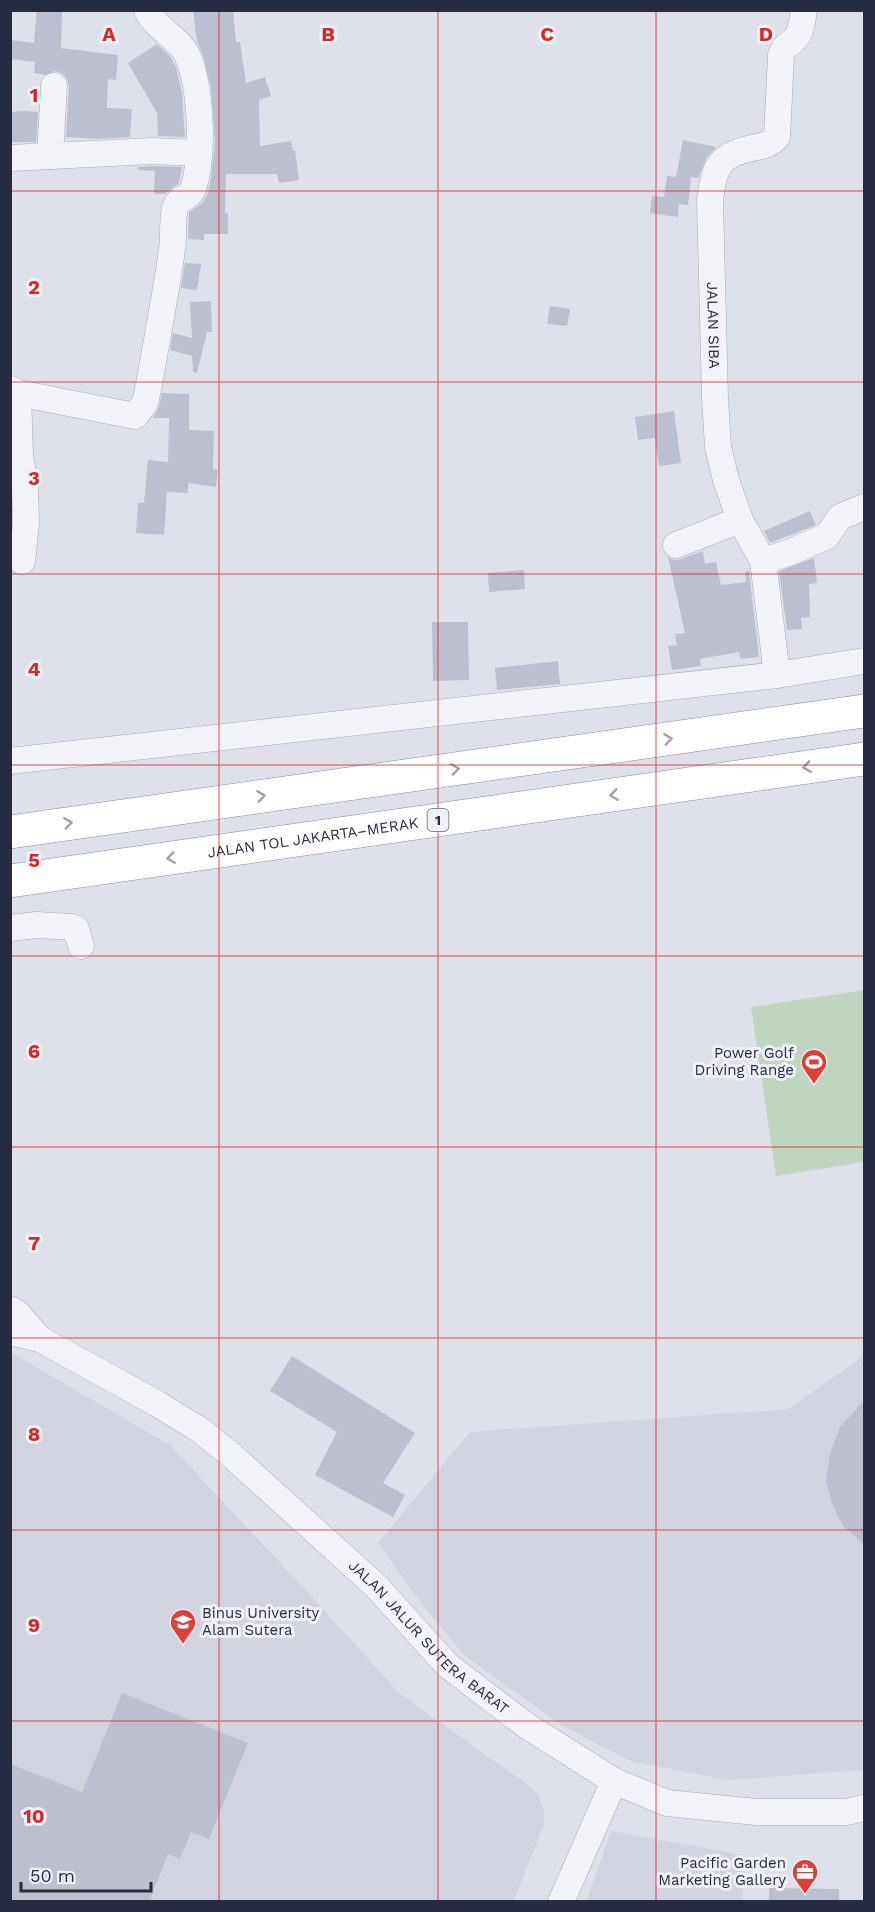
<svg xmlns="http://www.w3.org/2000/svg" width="875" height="1912" viewBox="0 0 875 1912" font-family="'Work Sans',sans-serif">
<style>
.built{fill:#d1d3df}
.green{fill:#c0d5bf}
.building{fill:#bcbfcd}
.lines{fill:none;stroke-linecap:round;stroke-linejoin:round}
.minor-casing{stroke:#a8aab8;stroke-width:27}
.highway-casing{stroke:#858aa2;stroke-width:34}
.minor{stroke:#f2f3f8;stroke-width:26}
.highway{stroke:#fff;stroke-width:33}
.oneway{stroke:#9da0aa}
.grid{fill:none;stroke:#d62828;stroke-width:1.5;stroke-opacity:0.55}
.labels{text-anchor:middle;stroke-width:6;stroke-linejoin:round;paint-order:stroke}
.shield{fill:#eff1f7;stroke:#626679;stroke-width:1.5}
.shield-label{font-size:14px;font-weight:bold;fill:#262b43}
.street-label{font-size:15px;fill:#262b43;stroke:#eff1f7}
.poi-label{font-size:15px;fill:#262b43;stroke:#eff1f7;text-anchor:end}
.grid-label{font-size:20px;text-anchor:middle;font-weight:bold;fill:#d62828;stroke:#eff1f7;stroke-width:6;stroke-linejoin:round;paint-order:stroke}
</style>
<rect width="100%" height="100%" fill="#dfe1ea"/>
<g class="built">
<polygon points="10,1352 170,1445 311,1596 399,1693 528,1785 538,1795 544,1810 544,1824 514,1901 11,1901"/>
<polygon points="864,1356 864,1770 727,1780 630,1761 560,1724 465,1656 421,1603 378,1543 470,1432 788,1409"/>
<polygon points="611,1831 743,1855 743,1901 587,1901"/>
</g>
<polygon class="green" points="864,990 864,1162 776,1176 751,1007"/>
<g class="building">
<polygon points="37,10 62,10 61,48 118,55 116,80 108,79 107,108 132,109 130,137 98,139 66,137 69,87 67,79 62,73 55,71 45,75 34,73 35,62 10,59 10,40 34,43"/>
<polygon points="193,10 233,10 236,42 240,42 246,83 265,77 271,96 259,100 260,146 291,141 293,151 295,150 299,180 279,183 277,174 226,174 225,213 228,213 228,234 204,234 204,240 188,239 189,212 202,203 208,193 211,178 215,143 211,88 204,58 197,42"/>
<polygon points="157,44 170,56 176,67 182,93 185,137 158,136 157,113 128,63"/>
<polygon points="24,111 38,112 36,142 10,142 10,112"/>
<polygon points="683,140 716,147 707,157 698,178 691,177 688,205 679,204 678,217 650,213 652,196 664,197 667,176 676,177"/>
<polygon points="152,166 182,167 179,183 165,194 154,194 155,171 138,170 138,167"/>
<polygon points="185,263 201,264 197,290 181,288"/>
<polygon points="211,301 212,332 207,332 197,373 193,372 192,356 170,350 173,333 192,338 190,302"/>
<polygon points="550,306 570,309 567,326 547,324"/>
<polygon points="162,393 189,394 189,430 214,431 213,469 218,470 216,487 188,483 188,493 167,492 164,535 136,533 138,503 144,503 148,460 168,462 169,418 153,418 159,407"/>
<polygon points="674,411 681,463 659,466 655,438 638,440 635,417"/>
<polygon points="810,511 816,525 770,543 764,531"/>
<polygon points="703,551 705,564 716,562 721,585 746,582 745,572 749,571 759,657 740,659 739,652 700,659 701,666 672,670 668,646 677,645 675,634 685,633 668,557 674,560 681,559"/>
<polygon points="814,558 817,583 809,584 810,617 801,618 802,629 787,630 779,571"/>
<polygon points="524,570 525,589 489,592 488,573"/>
<polygon points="432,622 468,622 469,680 433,681"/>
<polygon points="558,661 560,684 497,690 495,668"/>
<polygon points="292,1356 415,1433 383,1483 405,1495 393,1517 315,1475 337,1432 270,1391"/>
<polygon points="864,1401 864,1544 843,1526 832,1504 826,1480 830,1454 840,1427"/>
<polygon points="122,1693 248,1743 209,1839 191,1832 180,1859 168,1854 149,1902 20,1902 10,1898 10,1764 82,1792"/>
<polygon points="769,1888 839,1889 839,1902 769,1902"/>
</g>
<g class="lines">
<g class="minor-casing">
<g id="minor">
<path id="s1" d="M 804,10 C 802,20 802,33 794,40 C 786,48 786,43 781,55 L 777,137 C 770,145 762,146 752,148 C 718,155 714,168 710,200 L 715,398 L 718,447 L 726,480 L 740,520 L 763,561 L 777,675 L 864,661"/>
<polyline points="50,156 54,86"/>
<polyline points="10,158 152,151 198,153"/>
<path d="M 10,389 L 18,393 L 135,416 L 145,403 C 150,382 153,361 157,340 C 162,310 168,280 172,249 C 174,236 172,221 175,208 C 177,198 189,199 193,189 C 204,156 201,94 190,62 C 183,38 157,32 147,10"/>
<polyline points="18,393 20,455 25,488 26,524 22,561"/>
<polyline points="676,545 740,520"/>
<polyline points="763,561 791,552 827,536 840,517 864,507"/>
<polyline points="10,761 777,675"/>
<polyline points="10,928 37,925 72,927 76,929 81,946"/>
<polyline points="10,1309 17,1313 40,1339"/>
<path id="s2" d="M 10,1332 L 40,1339 L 156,1403 L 200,1430 L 230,1454 L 376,1586 L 447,1665 L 527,1726 L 614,1781 L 667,1803 L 756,1812 L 846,1812 L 864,1808"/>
<polyline points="561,1902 614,1781"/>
</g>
</g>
<g class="highway-casing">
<g id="highway">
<polyline points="10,832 864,711"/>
<path id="s3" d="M 10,881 L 864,759"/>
</g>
</g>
<use href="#minor" class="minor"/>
<use href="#highway" class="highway"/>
</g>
<defs><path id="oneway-chevron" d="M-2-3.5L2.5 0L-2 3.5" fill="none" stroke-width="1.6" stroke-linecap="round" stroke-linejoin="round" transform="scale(1.5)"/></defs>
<g class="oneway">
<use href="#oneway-chevron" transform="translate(668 739) rotate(-8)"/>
<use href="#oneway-chevron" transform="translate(807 767) rotate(172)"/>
<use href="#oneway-chevron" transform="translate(455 769) rotate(-8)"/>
<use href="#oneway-chevron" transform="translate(614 795) rotate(172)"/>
<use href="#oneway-chevron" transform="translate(261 796) rotate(-8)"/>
<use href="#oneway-chevron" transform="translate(68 823) rotate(-8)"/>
<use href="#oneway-chevron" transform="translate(171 858) rotate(172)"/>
</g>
<path class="grid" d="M 219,10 L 219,1902M 438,10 L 438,1902M 656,10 L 656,1902M 10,191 L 864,191M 10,382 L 864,382M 10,574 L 864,574M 10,765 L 864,765M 10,956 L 864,956M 10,1147 L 864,1147M 10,1338 L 864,1338M 10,1530 L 864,1530M 10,1721 L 864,1721"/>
<defs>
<g id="stadium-pin" transform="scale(1.35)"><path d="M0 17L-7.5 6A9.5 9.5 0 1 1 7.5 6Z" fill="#dd4036" stroke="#eff1f7"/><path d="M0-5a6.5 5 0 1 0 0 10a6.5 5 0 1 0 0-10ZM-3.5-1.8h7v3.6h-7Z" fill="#fff"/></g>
<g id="university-pin" transform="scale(1.35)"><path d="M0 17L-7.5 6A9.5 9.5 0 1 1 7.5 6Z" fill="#dd4036" stroke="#eff1f7"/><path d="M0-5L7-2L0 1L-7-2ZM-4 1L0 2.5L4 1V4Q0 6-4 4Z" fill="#fff"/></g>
<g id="office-pin" transform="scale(1.35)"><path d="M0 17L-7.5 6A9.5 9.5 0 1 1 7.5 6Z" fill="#dd4036" stroke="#eff1f7"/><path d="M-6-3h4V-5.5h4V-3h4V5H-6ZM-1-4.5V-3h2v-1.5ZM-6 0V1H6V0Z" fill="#fff"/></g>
</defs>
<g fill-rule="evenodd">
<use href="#stadium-pin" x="814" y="1062"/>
<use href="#university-pin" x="183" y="1622"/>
<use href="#office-pin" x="805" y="1872"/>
</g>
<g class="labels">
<rect class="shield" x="427.5" y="809" width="21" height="22" rx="4.5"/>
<g class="shield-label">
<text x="438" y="825">1</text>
</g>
<g class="street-label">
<text dy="5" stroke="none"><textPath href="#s1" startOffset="362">JALAN SIBA</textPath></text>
<text dy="5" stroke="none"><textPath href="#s3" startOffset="306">JALAN TOL JAKARTA–MERAK</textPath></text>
<text dy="5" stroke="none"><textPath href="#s2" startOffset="524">JALAN JALUR SUTERA BARAT</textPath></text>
</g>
<g class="poi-label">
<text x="794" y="1058">Power Golf<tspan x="794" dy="17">Driving Range</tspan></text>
<text x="202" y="1618" text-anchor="start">Binus University<tspan x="202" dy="17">Alam Sutera</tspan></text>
<text x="786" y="1868">Pacific Garden<tspan x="786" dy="17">Marketing Gallery</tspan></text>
</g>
</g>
<g class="grid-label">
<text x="109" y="41">A</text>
<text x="328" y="41">B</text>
<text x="547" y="41">C</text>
<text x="766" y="41">D</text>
<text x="34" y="102">1</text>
<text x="34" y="294">2</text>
<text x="34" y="485">3</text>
<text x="34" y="676">4</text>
<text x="34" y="867">5</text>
<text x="34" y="1058">6</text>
<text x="34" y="1250">7</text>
<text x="34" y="1441">8</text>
<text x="34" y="1632">9</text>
<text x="34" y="1823">10</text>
</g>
<rect width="875" height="1912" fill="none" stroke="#262b43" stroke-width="24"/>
<path d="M21 1882v9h130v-9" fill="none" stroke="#262b43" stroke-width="3"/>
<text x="30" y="1882" font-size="18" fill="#262b43" stroke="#eff1f7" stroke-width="4.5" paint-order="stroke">50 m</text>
</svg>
